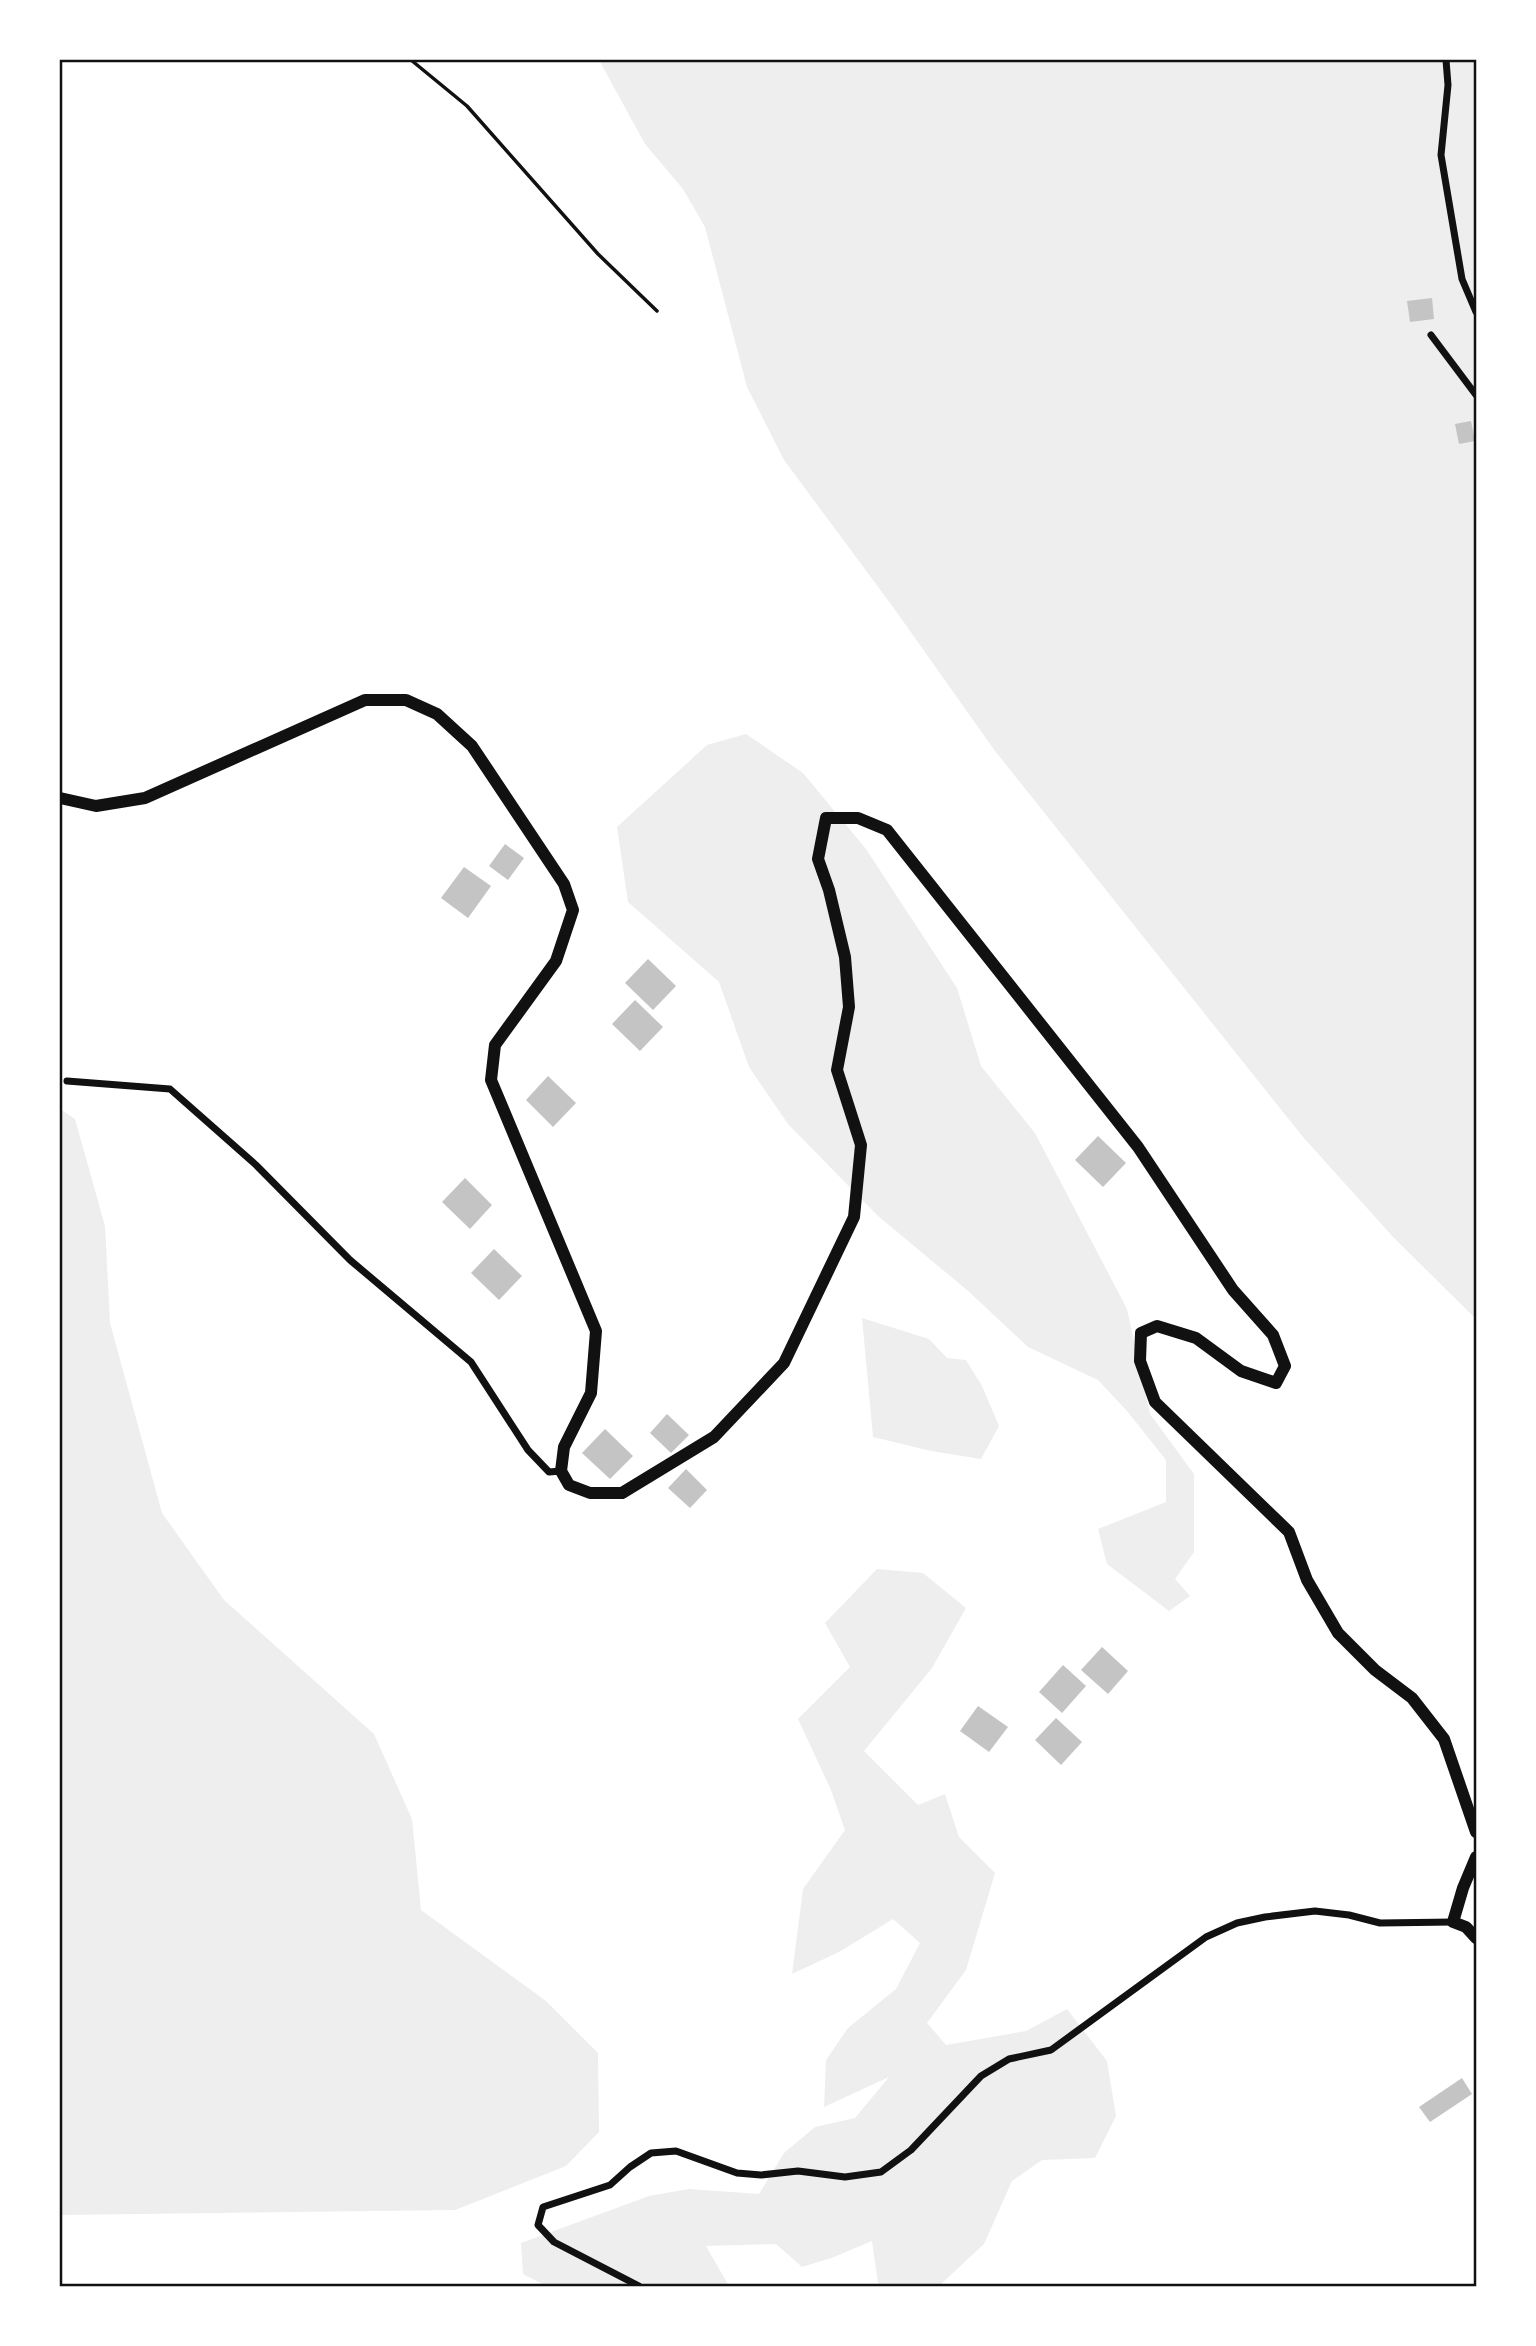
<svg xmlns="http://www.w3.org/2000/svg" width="1536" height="2346" viewBox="0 0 1536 2346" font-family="Signika,sans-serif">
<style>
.green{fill:#eee}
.building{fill:#c4c4c4}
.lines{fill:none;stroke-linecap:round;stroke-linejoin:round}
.path{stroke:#111;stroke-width:3.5}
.minor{stroke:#111;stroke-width:7}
.tertiary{stroke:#111;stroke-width:12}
.neatline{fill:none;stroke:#111;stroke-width:2.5}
</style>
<rect width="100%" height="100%" fill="#fff"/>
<g class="green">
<polygon points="599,60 1476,60 1476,1319 1394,1238 1303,1137 995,751 893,607 784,460 747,387 705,227 683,189 645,144"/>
<polygon points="746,734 803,773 866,849 957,988 981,1066 1035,1133 1127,1309 1150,1414 1194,1474 1194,1552 1175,1579 1190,1596 1169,1611 1107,1564 1098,1529 1166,1502 1166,1460 1127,1411 1098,1380 1028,1347 967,1290 878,1216 788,1124 749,1067 719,982 628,902 617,827 707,745"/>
<polygon points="60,1109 75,1119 105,1226 110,1323 162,1513 224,1600 374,1734 412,1819 421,1910 546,2001 598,2053 599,2132 566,2166 455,2210 60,2215"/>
<polygon points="862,1318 929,1339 947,1358 966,1360 982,1386 999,1426 981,1459 931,1451 873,1437"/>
<polygon points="877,1569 923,1573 966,1608 932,1668 864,1751 918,1805 945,1794 959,1837 995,1873 966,1970 927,2023 946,2045 1026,2031 1067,2009 1107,2061 1116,2116 1095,2158 1042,2160 1012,2181 984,2244 939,2286 888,2286 878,2284 872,2241 834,2257 802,2267 776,2244 706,2246 729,2286 546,2286 523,2274 521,2243 649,2196 689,2189 759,2194 784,2153 815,2127 855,2118 889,2077 824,2107 826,2060 848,2028 896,1989 920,1943 893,1919 839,1952 792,1974 803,1889 845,1830 831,1790 798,1719 850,1667 825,1623"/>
</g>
<g class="building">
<polygon points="1432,298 1434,319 1410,322 1407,301"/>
<polygon points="1471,421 1475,441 1459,444 1455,424"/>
<polygon points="505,844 524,858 508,880 489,866"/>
<polygon points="464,867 491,886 468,918 441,898"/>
<polygon points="648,959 676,986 653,1010 625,983"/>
<polygon points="635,1000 663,1027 640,1051 612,1024"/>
<polygon points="548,1076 576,1103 553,1127 526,1100"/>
<polygon points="1098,1136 1126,1163 1103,1187 1075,1160"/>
<polygon points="465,1178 492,1205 470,1229 442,1202"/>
<polygon points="494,1249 522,1276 499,1300 471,1273"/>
<polygon points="667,1414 689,1435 671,1453 650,1433"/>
<polygon points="605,1429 633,1456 610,1479 582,1453"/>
<polygon points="686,1469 707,1490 690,1508 668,1488"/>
<polygon points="1102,1647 1128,1671 1108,1694 1081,1670"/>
<polygon points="1063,1665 1086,1686 1062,1713 1039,1692"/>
<polygon points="978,1706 1008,1727 989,1752 960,1731"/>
<polygon points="1056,1718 1082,1742 1061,1765 1035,1740"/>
<polygon points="1462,2078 1472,2094 1430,2122 1419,2107"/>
</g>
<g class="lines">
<polyline class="path" points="411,60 467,106 598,254 657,311"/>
<g class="minor">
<polyline points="1446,60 1448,85 1441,155 1462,279 1476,312"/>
<polyline points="1431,335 1476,395"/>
<polyline points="67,1081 170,1089 256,1165 350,1260 471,1362 528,1450 549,1472 561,1471"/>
<polyline points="639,2286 554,2242 538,2225 543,2207 610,2185 630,2167 651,2153 676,2151 737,2173 761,2175 798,2171 845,2177 881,2172 911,2150 981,2076 1009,2059 1051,2050 1206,1937 1237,1923 1265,1917 1315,1911 1349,1915 1380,1923 1453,1922"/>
</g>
<g class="tertiary">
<polyline points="60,798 96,806 145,798 365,700 406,700 437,714 472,746 564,884 573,910 556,961 495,1045 491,1080 596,1331 591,1393 564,1447 561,1471 569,1485 590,1493 622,1493 714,1437 784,1363 854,1217 861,1145 837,1070 849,1007 845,957 829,890 818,859 826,818 858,818 887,830 1138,1147 1233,1290 1273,1335 1285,1366 1276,1383 1241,1371 1196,1338 1157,1326 1141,1333 1140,1361 1155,1402 1289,1532 1307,1580 1338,1633 1375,1670 1412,1698 1444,1739 1476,1832"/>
<polyline points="1476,1857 1463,1888 1453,1922 1466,1927 1476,1938"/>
</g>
</g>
<rect width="1536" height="2346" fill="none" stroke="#ffffff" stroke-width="122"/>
<rect x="61" y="61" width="1414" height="2224" class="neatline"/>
</svg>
